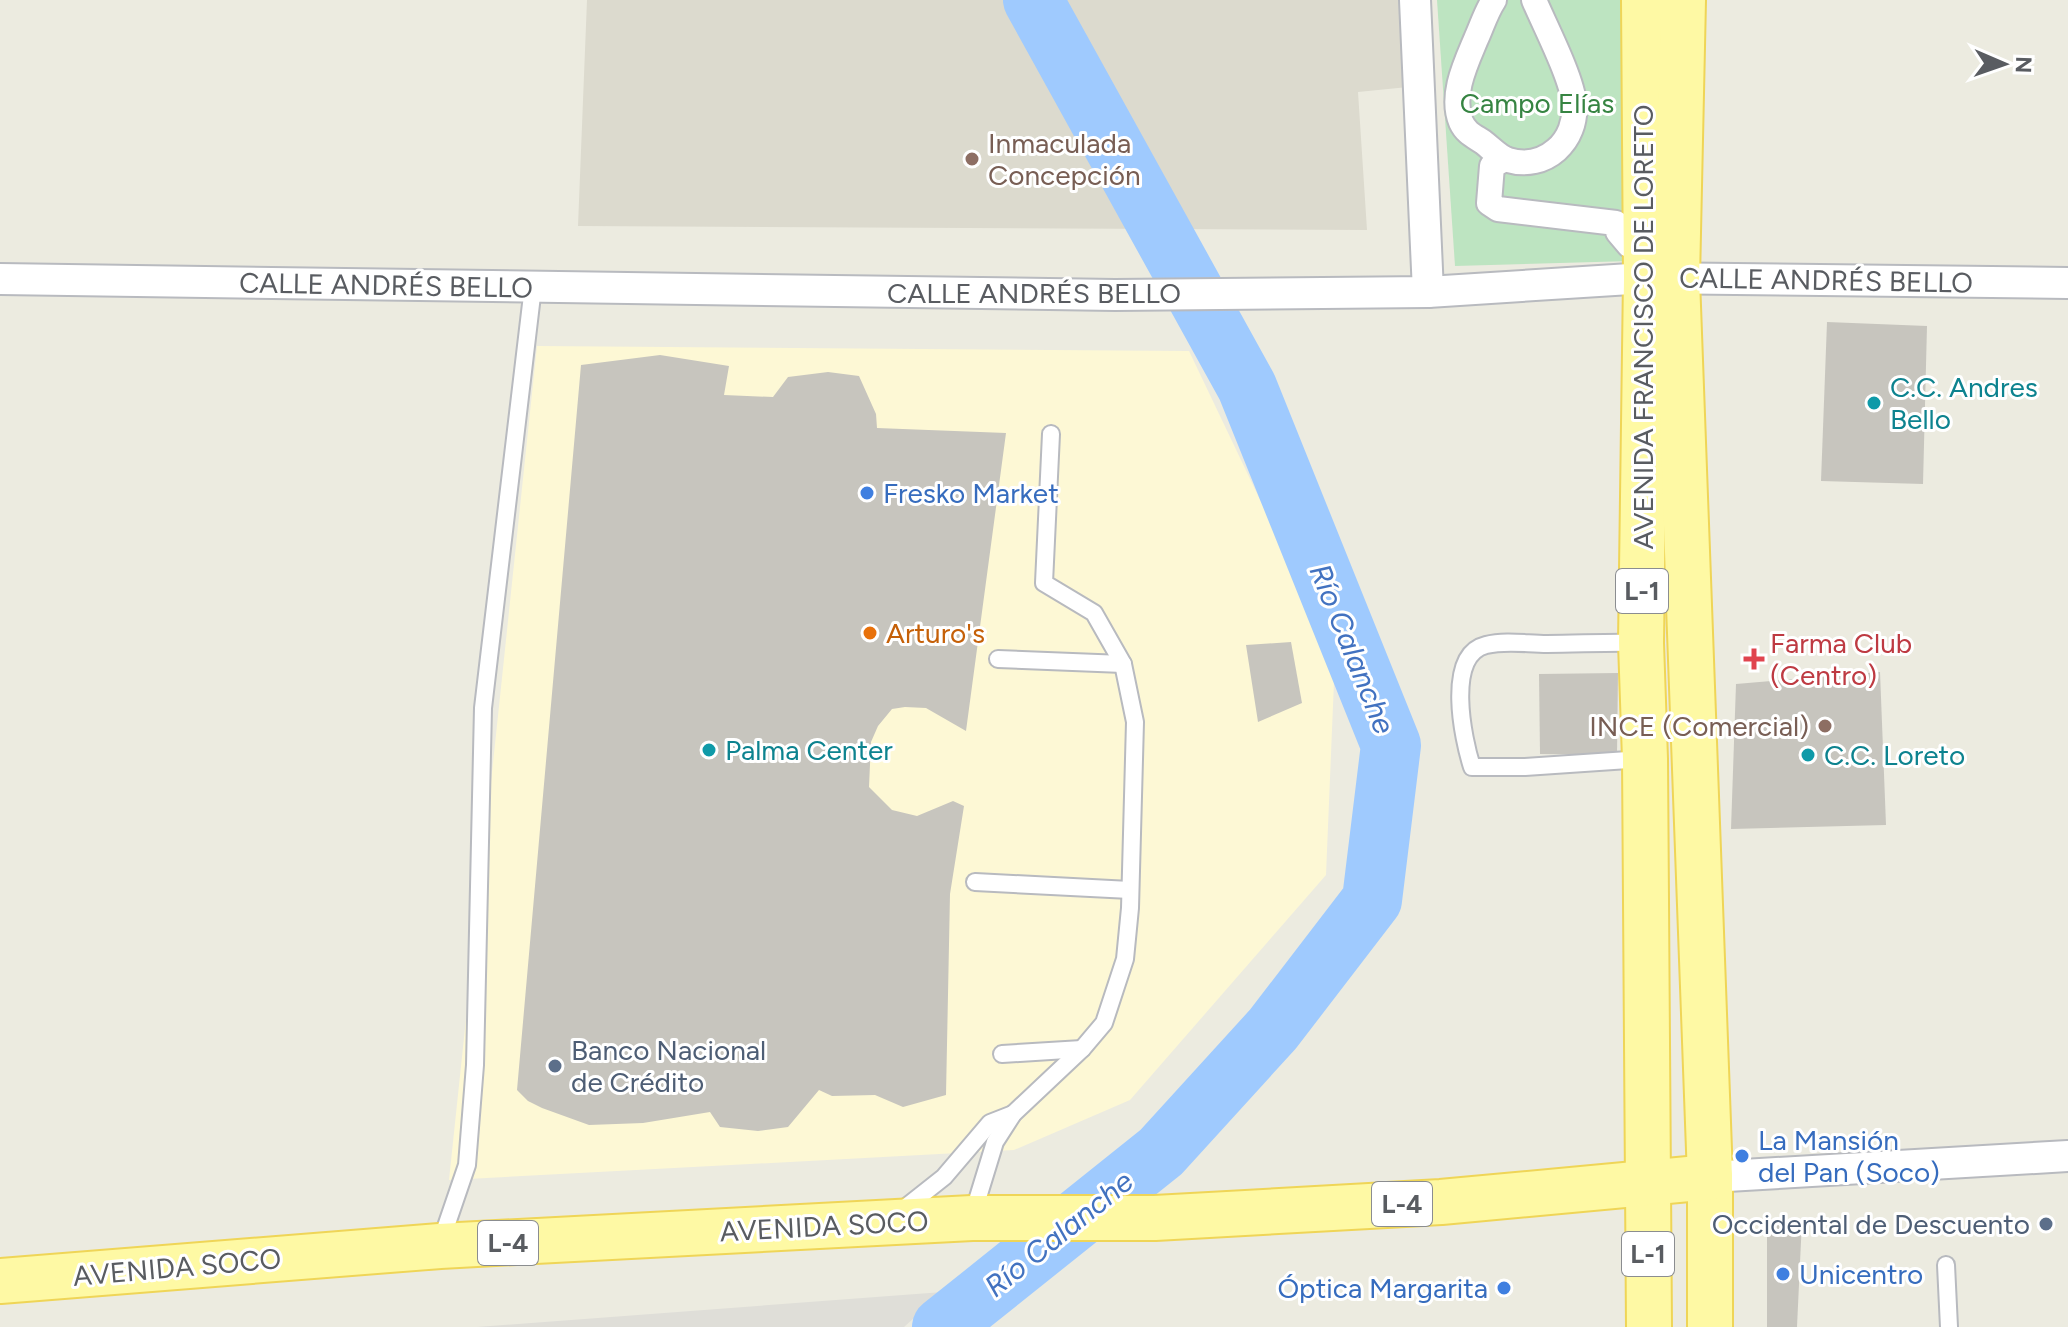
<svg xmlns="http://www.w3.org/2000/svg" width="2068" height="1327" viewBox="0 0 2068 1327" font-family="Figtree,sans-serif">
<style>
.commercial{fill:#fdf8d5}
.industrial{fill:#dfded8}
.education{fill:#dcdace}
.green{fill:#bde4c1}
.lines{fill:none;stroke-linecap:round;stroke-linejoin:round}
.river{stroke:#9fcafe;stroke-width:60}
.building{fill:#c7c5be}
.service-casing{stroke:#b8babf;stroke-width:20}
.pedestrian-casing{stroke:#b8babf;stroke-width:28}
.minor-casing{stroke:#b8babf;stroke-width:34}
.primary-casing{stroke:#efd557;stroke-width:48}
.service{stroke:#fff;stroke-width:16}
.pedestrian{stroke:#fff;stroke-width:24}
.minor{stroke:#fff;stroke-width:30}
.primary{stroke:#fef9a4;stroke-width:44}
.education-dot{fill:#8d6e63;stroke:#fff;stroke-width:3}
.culture-dot{fill:#0f9aa8;stroke:#fff;stroke-width:3}
.shop-dot{fill:#3f7fe0;stroke:#fff;stroke-width:3}
.food-dot{fill:#e8710a;stroke:#fff;stroke-width:3}
.health-dot{fill:#e0444e;stroke:#fff;stroke-width:3}
.service-dot{fill:#5c6f8a;stroke:#fff;stroke-width:3}
.labels{text-anchor:middle;stroke-width:6;stroke-linejoin:round;paint-order:stroke}
.shield{fill:#fff;stroke:#8b8d90;stroke-width:2}
.shield-label{font-size:26px;font-weight:bold;fill:#595c61}
.park-label{font-size:28px;fill:#368442;stroke:#fff}
.education-label{font-size:28px;fill:#785e54;stroke:#fff;text-anchor:start}
.street-label{font-size:28px;fill:#595c61;stroke:#fff}
.culture-label{font-size:28px;fill:#0d838f;stroke:#fff;text-anchor:start}
.shop-label{font-size:28px;fill:#366cbe;stroke:#fff;text-anchor:start}
.food-label{font-size:28px;fill:#c56008;stroke:#fff;text-anchor:start}
.health-label{font-size:28px;fill:#be3a42;stroke:#fff;text-anchor:start}
.service-label{font-size:28px;fill:#4e5e75;stroke:#fff;text-anchor:start}
.water-label{font-size:30px;font-style:italic;fill:#4272c0;stroke:#fff}
</style>
<rect width="100%" height="100%" fill="#ecebe0"/>
<polygon class="commercial" points="537,346 1189,351 1335,657 1326,875 1130,1100 1014,1150 449,1180"/>
<polygon class="industrial" points="943,1292 904,1327 477,1327"/>
<polygon class="education" points="587,0 1405,0 1408,87 1358,92 1367,230 578,226"/>
<polygon class="green" points="1437,0 1630,0 1631,261 1455,266"/>
<g class="lines">
<polyline class="river" points="942,1327 1161,1152 1273,1029 1372,900 1391,745 1247,387 1033,0"/>
</g>
<g class="building">
<polygon points="1827,322 1927,326 1923,484 1821,481"/>
<polygon points="660,355 729,366 724,395 773,397 788,377 828,372 859,376 876,414 877,428 1006,433 966,731 926,708 905,707 892,709 878,726 871,742 869,787 892,810 917,816 953,801 964,806 950,894 946,1095 903,1107 875,1095 832,1096 819,1090 788,1127 758,1131 720,1127 710,1112 643,1123 589,1125 542,1108 528,1101 517,1090 581,365"/>
<polygon points="1291,642 1302,703 1258,722 1246,645"/>
<polygon points="1880,672 1886,825 1731,829 1736,684"/>
<polygon points="1618,673 1617,755 1540,754 1539,674"/>
<polygon points="1802,1220 1797,1327 1767,1327 1767,1221"/>
</g>
<g class="lines">
<g class="service-casing">
<g id="service">
<path d="M 1639,643 C 1608,642 1578,644 1547,644 C 1527,644 1506,640 1486,645 C 1445,655 1463,739 1472,767 L 1525,767 L 1643,759"/>
<polyline points="998,659 1123,664"/>
<polyline points="975,882 1130,890"/>
<polyline points="1002,1054 1082,1049"/>
<polyline points="901,1211 944,1177 990,1123 1013,1114"/>
<polyline points="972,1217 995,1142 1013,1114 1082,1049 1104,1023 1125,959 1130,908 1135,722 1123,664 1094,613 1044,583 1051,434"/>
<polyline points="440,1244 467,1165 475,1065 483,708 533,287"/>
<polyline points="1946,1265 1949,1327"/>
</g>
</g>
<g class="pedestrian-casing">
<g id="pedestrian">
<path d="M 1494,0 C 1486,12 1482,26 1476,39 C 1466,63 1450,95 1461,122 C 1466,133 1474,136 1483,142 C 1491,148 1499,157 1508,160 C 1545,171 1578,141 1574,103 C 1572,78 1545,26 1534,0"/>
<polyline points="1505,159 1492,166 1489,203 1498,209 1616,223 1618,232 1629,245"/>
</g>
</g>
<g class="minor-casing">
<g id="minor">
<polyline points="1415,0 1428,292"/>
<polyline points="0,279 1115,295 1428,292 1646,278 2068,283"/>
<polyline points="1710,1177 2068,1156"/>
</g>
</g>
<g class="primary-casing">
<g id="primary">
<polyline points="1644,0 1646,278 1641,643 1645,759 1649,1327"/>
<polyline points="1683,0 1677,279 1710,1177 1710,1327"/>
<polyline points="0,1281 440,1246 972,1218 1155,1218 1441,1202 1710,1177"/>
</g>
</g>
<use href="#service" class="service"/>
<use href="#pedestrian" class="pedestrian"/>
<use href="#minor" class="minor"/>
<use href="#primary" class="primary"/>
</g>
<g class="education-dot">
<circle cx="972" cy="159" r="8"/>
<circle cx="1825" cy="726" r="8"/>
</g>
<g class="culture-dot">
<circle cx="1874" cy="403" r="8"/>
<circle cx="709" cy="750" r="8"/>
<circle cx="1808" cy="755" r="8"/>
</g>
<g class="shop-dot">
<circle cx="867" cy="493" r="8"/>
<circle cx="1742" cy="1156" r="8"/>
<circle cx="1783" cy="1274" r="8"/>
<circle cx="1504" cy="1288" r="8"/>
</g>
<circle class="food-dot" cx="870" cy="633" r="8"/>
<path class="health-dot" d="M1750 647h8v8h8v8h-8v8h-8v-8h-8v-8h8z"/>
<g class="service-dot">
<circle cx="555" cy="1066" r="8"/>
<circle cx="2046" cy="1224" r="8"/>
</g>
<g class="labels">
<g class="shield">
<rect x="1616" y="569" width="52" height="44" rx="6"/>
<rect x="1372" y="1182" width="60" height="44" rx="6"/>
<rect x="478" y="1221" width="60" height="44" rx="6"/>
<rect x="1622" y="1232" width="52" height="44" rx="6"/>
</g>
<g class="shield-label">
<text x="1642" y="600">L-1</text>
<text x="1402" y="1213">L-4</text>
<text x="508" y="1252">L-4</text>
<text x="1648" y="1263">L-1</text>
</g>
<g class="park-label">
<text x="1537" y="113">Campo Elías</text>
</g>
<g class="education-label">
<text x="988" y="153">Inmaculada<tspan x="988" dy="32">Concepción</tspan></text>
<text x="1809" y="736" text-anchor="end">INCE (Comercial)</text>
</g>
<g class="street-label">
<text transform="translate(1826 280) rotate(1)" y="10">CALLE ANDRÉS BELLO</text>
<text transform="translate(386 285) rotate(1)" y="10">CALLE ANDRÉS BELLO</text>
<text x="1034" y="303">CALLE ANDRÉS BELLO</text>
<text transform="translate(1643 327) rotate(-90)" y="10">AVENIDA FRANCISCO DE LORETO</text>
<text transform="translate(824 1226) rotate(-3)" y="10">AVENIDA SOCO</text>
<text transform="translate(177 1267) rotate(-5)" y="10">AVENIDA SOCO</text>
</g>
<g class="culture-label">
<text x="1890" y="397">C.C. Andres<tspan x="1890" dy="32">Bello</tspan></text>
<text x="725" y="760">Palma Center</text>
<text x="1824" y="765">C.C. Loreto</text>
</g>
<g class="shop-label">
<text x="883" y="503">Fresko Market</text>
<text x="1758" y="1150">La Mansión<tspan x="1758" dy="32">del Pan (Soco)</tspan></text>
<text x="1799" y="1284">Unicentro</text>
<text x="1488" y="1298" text-anchor="end">Óptica Margarita</text>
</g>
<g class="food-label">
<text x="886" y="643">Arturo's</text>
</g>
<g class="health-label">
<text x="1770" y="653">Farma Club<tspan x="1770" dy="32">(Centro)</tspan></text>
</g>
<g class="service-label">
<text x="571" y="1060">Banco Nacional<tspan x="571" dy="32">de Crédito</tspan></text>
<text x="2030" y="1234" text-anchor="end">Occidental de Descuento</text>
</g>
<g class="water-label">
<text transform="translate(1352 649) rotate(68)" y="10">Río Calanche</text>
<text transform="translate(1059 1234) rotate(-39)" y="10">Río Calanche</text>
</g>
</g>
<g transform="translate(2004 64) rotate(92)" stroke="#ffffff" stroke-width="6" paint-order="stroke">
<path d="M0-6L14 30L0 20L-14 30Z" fill="#595c61"/>
<text y="-12" font-size="22" font-weight="bold" text-anchor="middle" fill="#595c61">N</text>
</g>
</svg>
